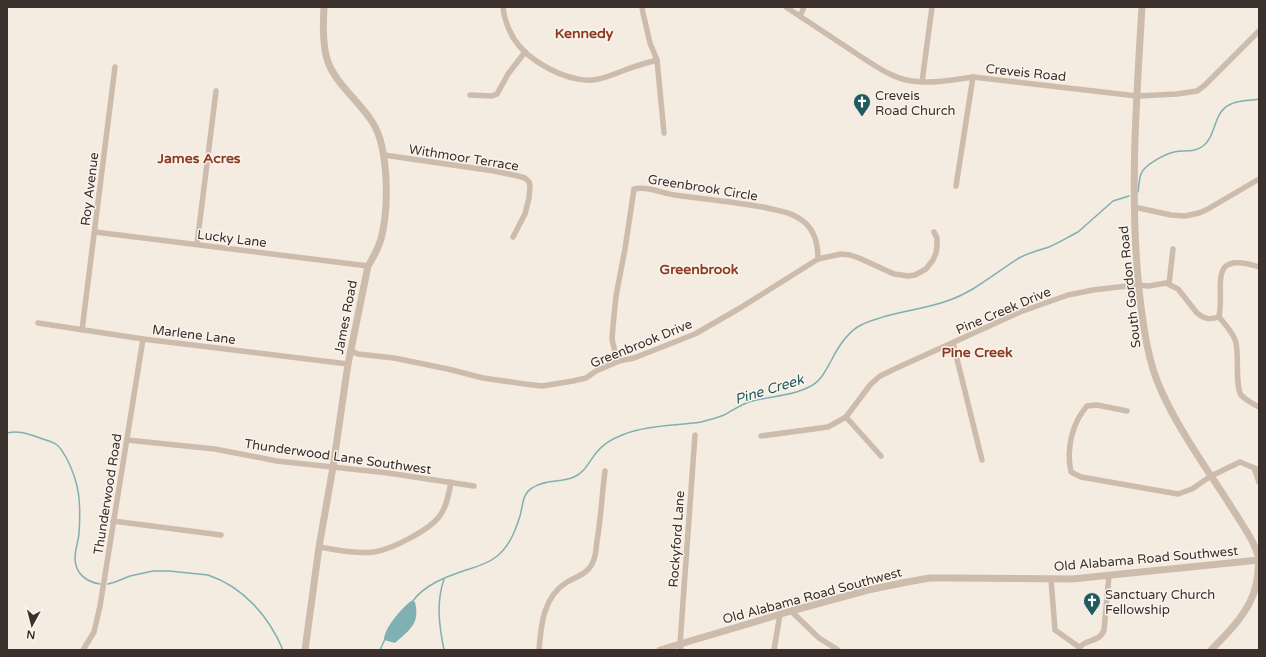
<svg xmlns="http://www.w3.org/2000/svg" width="1266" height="657" viewBox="0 0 1266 657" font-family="'Varela Round',sans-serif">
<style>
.water{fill:#7fb0b2}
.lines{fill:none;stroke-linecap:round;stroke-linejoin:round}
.stream{stroke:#7fb0b2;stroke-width:1.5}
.minor{stroke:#cdbbac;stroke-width:5.5}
.tertiary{stroke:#cdbbac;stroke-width:7}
.labels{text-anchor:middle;stroke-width:3;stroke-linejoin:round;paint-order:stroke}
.street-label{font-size:13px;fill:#3b302b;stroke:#fbf5ee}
.poi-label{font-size:13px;fill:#3b302b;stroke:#fbf5ee;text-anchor:start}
.neighbourhood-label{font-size:14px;font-weight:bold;fill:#8c3b22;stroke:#fbf5ee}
.water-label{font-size:14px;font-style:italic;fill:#1f5a5e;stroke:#fbf5ee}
</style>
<rect width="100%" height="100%" fill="#f4ebe1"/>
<path class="water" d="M 411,601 L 415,602 C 420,623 411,629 396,642 L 395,643 L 384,640 C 384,628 402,608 411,601 Z"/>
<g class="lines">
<g class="stream">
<path d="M 1138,192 C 1139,186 1139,179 1141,174 C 1144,165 1165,154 1174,152 C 1184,150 1194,153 1203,146 C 1216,137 1213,113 1229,105 C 1238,100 1249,101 1259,99"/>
<path d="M 7,433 C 19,430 29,434 40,438 C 45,440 52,441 57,445 C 61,448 63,453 66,457 C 80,484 81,503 79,534 C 78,542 75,550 75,558 C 75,573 86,582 100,584"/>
<path d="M 444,579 C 436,603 439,625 444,650"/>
<path d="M 108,584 L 115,582 L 130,576 L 153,571 L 169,571 L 208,575 C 244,587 269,617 283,650"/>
<path d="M 412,602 C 425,584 446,577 466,570 C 476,567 487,564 496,557 C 509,547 515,532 520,516 C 523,506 522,494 532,488 C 545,479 561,483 574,477 C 585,472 589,462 596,453 C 602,445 612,439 622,435 C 646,425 675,426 701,422 C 709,420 717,418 724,415 C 732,411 740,405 749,402 C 769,396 793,396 811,386 C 821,381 826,370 831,361 C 838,347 847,332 861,325 C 888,312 919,311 947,301 C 974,292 995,273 1019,258 C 1028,253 1039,250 1049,247 C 1059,243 1068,237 1078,232 L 1113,201 L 1129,196"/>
<polyline points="380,650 385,639"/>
</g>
<g class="minor">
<path d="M 503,7 C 504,18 508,29 514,39 C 528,61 566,82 593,80 C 604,79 614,74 625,70 C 635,66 646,63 657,60"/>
<polyline points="642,7 643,13 650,43 657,60 664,133"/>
<path d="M 786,7 C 812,24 837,41 863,58 C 877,67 894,79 912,81 C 932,84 953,80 973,77 L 1137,96 L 1177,94 L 1197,91 L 1205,85 L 1259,31"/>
<polyline points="800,16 804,7"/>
<polyline points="922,82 932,7"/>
<polyline points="470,95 492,96 497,94 508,74 525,52"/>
<polyline points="384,155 494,171 518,176 525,178 529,182 530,186 529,198 525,214 513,237"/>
<polyline points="956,186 973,77"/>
<polyline points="1134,207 1171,215 1185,216 1199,213 1208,209 1259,179"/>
<polyline points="95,232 368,266"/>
<polyline points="197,244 216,91"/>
<polyline points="1169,284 1173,249"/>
<path d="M 1219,317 C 1225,324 1234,333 1236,343 C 1239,356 1235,385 1241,395 C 1246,400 1253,404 1259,407"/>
<path d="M 1219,317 C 1225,287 1206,250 1259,267"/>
<polyline points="38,323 143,339 348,364"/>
<polyline points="82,330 115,67"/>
<polyline points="953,343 982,460"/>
<polyline points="351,351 358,354 394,358 448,369 483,378 525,384 542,386 573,381 586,378 596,371 619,361 634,358 695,334 740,308 818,259 841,254 850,255 859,258 894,274 908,276 915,275 926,269 933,260 936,253 937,246 937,238 934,232"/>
<path d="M 619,361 L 614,348 L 612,339 L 613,326 L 616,296 L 625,249 L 634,189 C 648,186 661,193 675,195 C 705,199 734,202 763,207 C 774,210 786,211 795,216 C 813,225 818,240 818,259"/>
<path d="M 1127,411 L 1097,405 L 1087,406 C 1072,423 1066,449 1071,472 L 1081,477 L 1178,494 L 1192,489 L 1211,476 L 1240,462 L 1259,470"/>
<polyline points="846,417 881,456"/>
<path d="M 761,436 L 828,427 L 846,417 L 870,385 L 880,376 L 901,366 L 1020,312 L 1068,295 L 1093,290 L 1136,285 L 1149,286 L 1166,283 L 1178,289 L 1197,313 C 1204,319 1210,320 1219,317"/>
<polyline points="127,440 215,449 277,461 388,473 474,486"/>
<polyline points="1254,468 1259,482"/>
<polyline points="113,521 221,535"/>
<path d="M 319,547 C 337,550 355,554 374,552 C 392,549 431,530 441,514 C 447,505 449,493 451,482"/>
<polyline points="1051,579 1055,630 1079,647"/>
<polyline points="791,611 819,638 838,650"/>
<polyline points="83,650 94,632 100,606 143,339"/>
<path d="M 539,650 C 541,625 543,597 567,582 C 577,576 588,574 593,562 C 596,556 596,548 597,541 C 601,518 602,494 605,471"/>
<polyline points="681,650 680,644 695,435"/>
<polyline points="774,650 780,614"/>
<path d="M 1078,650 C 1085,637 1099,644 1104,630 L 1109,575"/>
</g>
<g class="tertiary">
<path d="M 1142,7 C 1136,104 1129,202 1140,299 C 1144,330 1148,362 1161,390 C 1173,418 1194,450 1211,476 C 1222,492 1232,508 1242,524 C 1249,535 1256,546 1259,559"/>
<path d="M 305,650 L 319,547 L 333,467 L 348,364 L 368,266 C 373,258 378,249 381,239 C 389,209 389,149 373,123 C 360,102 336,84 328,62 C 322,46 323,23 324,7"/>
<polyline points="660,650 791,611 868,590 907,582 930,578 952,578 1072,579 1259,560"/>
<path d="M 1211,650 C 1229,632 1251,610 1256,585 C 1258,577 1258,568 1259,560"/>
</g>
</g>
<defs>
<g id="church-pin" transform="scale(0.9)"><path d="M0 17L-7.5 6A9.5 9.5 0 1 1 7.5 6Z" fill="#1f5a5e" stroke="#fbf5ee"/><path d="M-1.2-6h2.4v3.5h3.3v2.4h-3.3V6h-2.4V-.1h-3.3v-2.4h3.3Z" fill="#fff"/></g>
</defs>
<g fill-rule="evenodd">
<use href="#church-pin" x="862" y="102"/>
<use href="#church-pin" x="1092" y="601"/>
</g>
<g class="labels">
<g class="street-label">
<text transform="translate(1026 72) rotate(6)" y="5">Creveis Road</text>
<text transform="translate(464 157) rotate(9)" y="5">Withmoor Terrace</text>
<text transform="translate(703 187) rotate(9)" y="5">Greenbrook Circle</text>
<text transform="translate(89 189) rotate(-83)" y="5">Roy Avenue</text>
<text transform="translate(232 238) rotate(7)" y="5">Lucky Lane</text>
<text transform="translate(1129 287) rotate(-96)" y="5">South Gordon Road</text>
<text transform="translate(1003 310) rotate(-23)" y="5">Pine Creek Drive</text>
<text transform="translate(345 317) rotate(-79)" y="5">James Road</text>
<text transform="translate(194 334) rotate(7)" y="5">Marlene Lane</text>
<text transform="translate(641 343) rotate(-22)" y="5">Greenbrook Drive</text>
<text transform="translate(338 456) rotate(8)" y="5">Thunderwood Lane Southwest</text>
<text transform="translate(107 494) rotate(-81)" y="5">Thunderwood Road</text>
<text transform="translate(676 539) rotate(-86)" y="5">Rockyford Lane</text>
<text transform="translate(1146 558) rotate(-5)" y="5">Old Alabama Road Southwest</text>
<text transform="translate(812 595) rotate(-15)" y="5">Old Alabama Road Southwest</text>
</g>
<g class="poi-label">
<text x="875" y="100">Creveis<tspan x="875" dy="15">Road Church</tspan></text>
<text x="1105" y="599">Sanctuary Church<tspan x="1105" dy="15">Fellowship</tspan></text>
</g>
<g class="neighbourhood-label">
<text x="584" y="38">Kennedy</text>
<text x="199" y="163">James Acres</text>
<text x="699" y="274">Greenbrook</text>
<text x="977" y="357">Pine Creek</text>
</g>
<g class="water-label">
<text transform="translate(769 389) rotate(-17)" y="5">Pine Creek</text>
</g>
</g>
<rect width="1266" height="657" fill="none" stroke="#3b302b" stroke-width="16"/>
<g transform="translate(32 625) rotate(187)" stroke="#fbf5ee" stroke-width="3" paint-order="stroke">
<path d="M0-3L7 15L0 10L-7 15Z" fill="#3b302b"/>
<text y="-6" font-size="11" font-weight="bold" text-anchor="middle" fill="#3b302b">N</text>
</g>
</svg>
